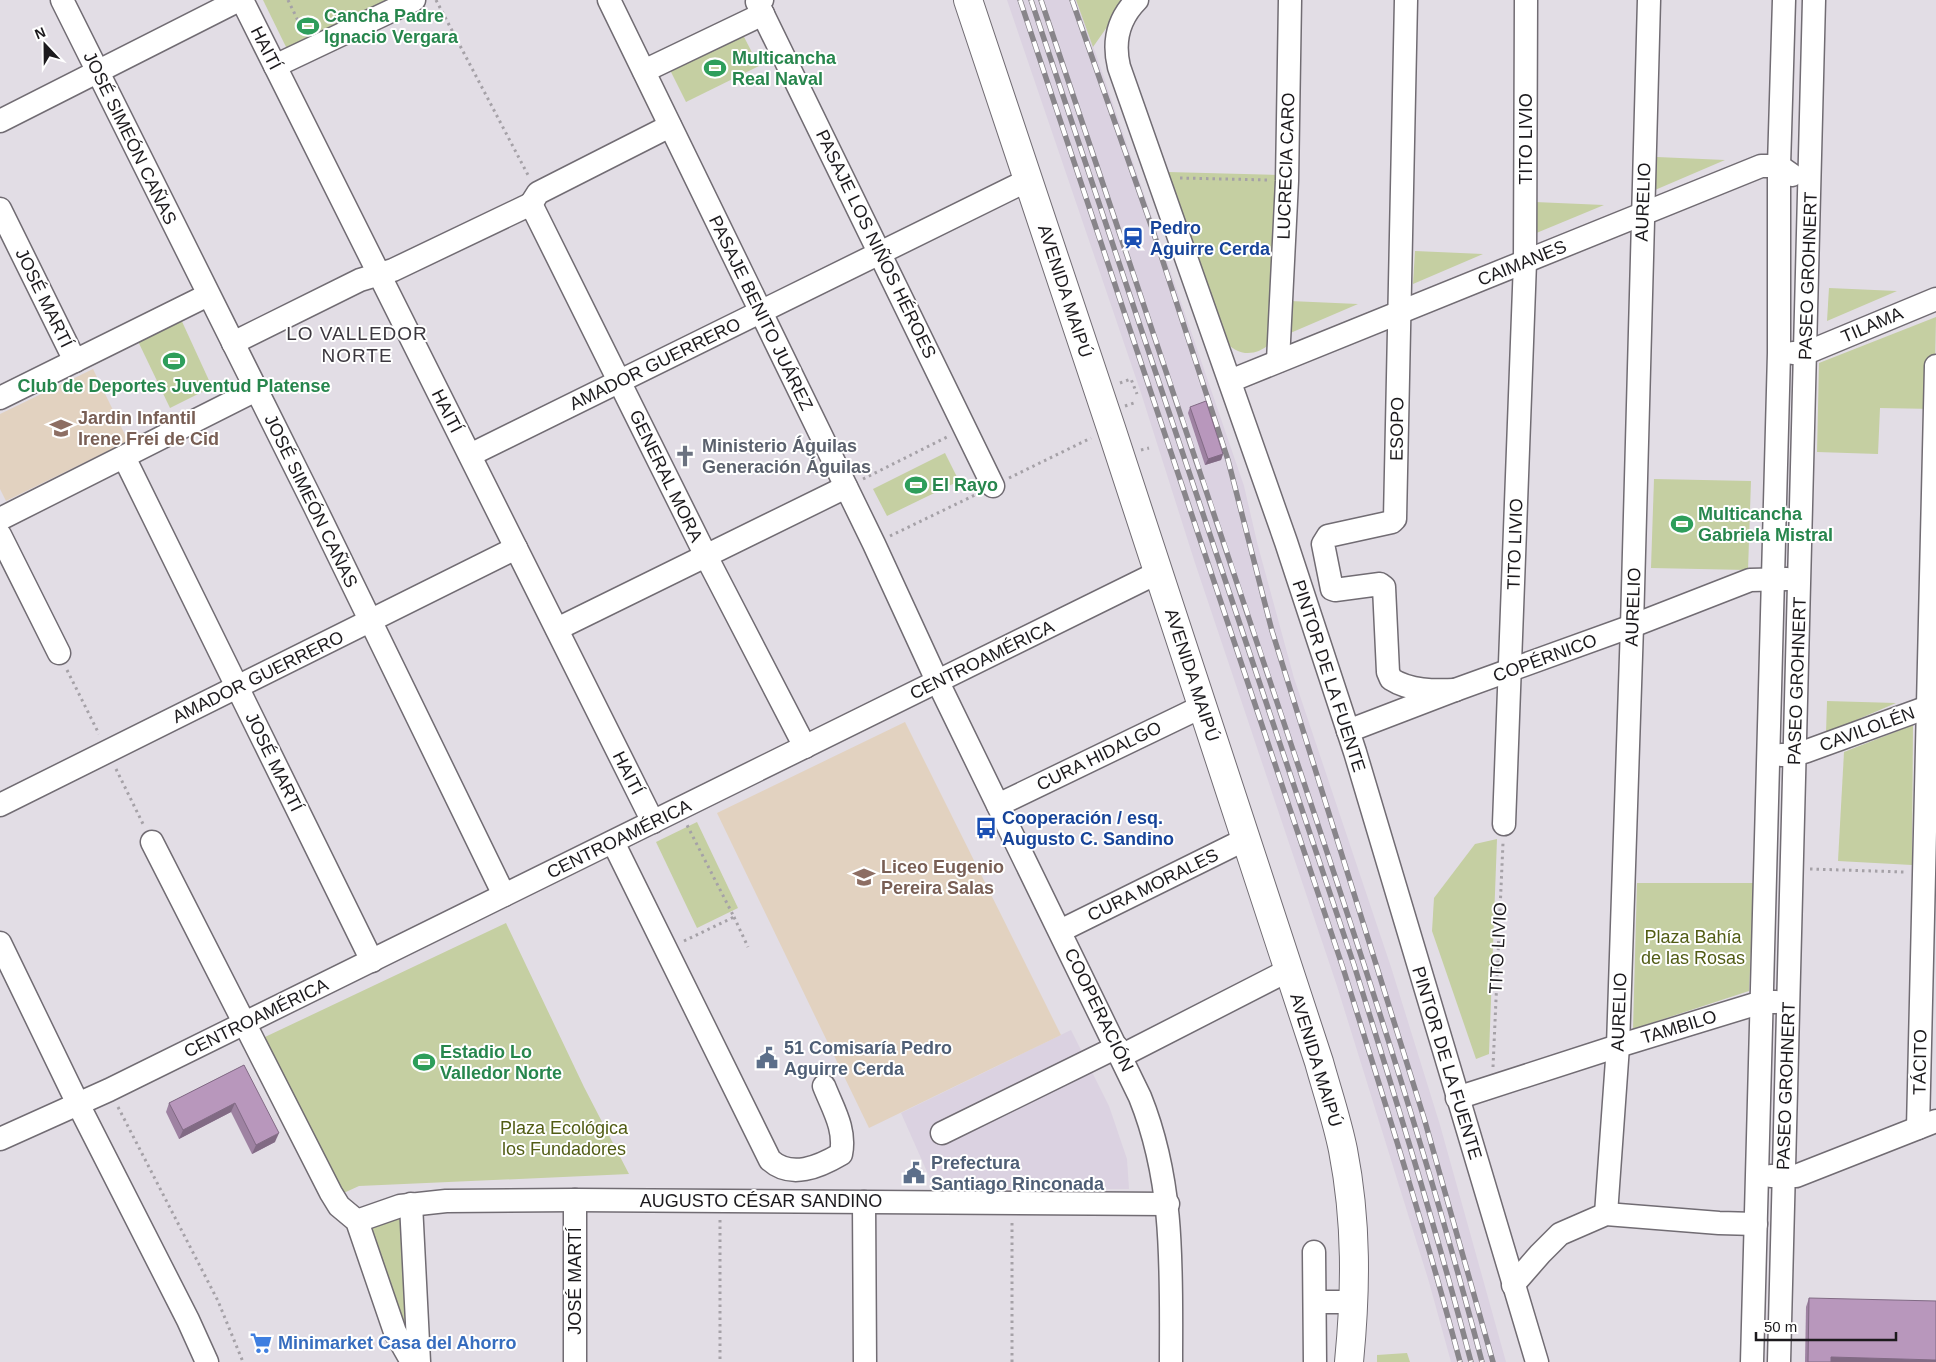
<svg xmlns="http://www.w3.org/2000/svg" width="1936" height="1362" viewBox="0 0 1936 1362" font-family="Arial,sans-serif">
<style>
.built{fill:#dbd2e1}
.education{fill:#e2d2c0}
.green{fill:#c5cfa2}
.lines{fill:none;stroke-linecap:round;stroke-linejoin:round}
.minor-casing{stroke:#716c73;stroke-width:25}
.major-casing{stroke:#716c73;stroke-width:30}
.path{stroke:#a5a1a7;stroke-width:3;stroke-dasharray:2.5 4;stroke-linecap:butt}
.minor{stroke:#fff;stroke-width:22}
.major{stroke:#fff;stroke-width:28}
.rail-casing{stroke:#88858a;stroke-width:5.5}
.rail{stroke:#fff;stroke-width:4;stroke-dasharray:11;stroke-linecap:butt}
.wall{fill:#9e82a2}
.shaded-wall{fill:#816a84}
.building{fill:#b897bc;stroke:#816a84}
.labels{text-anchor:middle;stroke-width:4;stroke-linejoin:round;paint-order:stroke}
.leisure-label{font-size:18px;font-weight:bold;fill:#27864d;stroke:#fff;text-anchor:start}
.street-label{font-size:18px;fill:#1c1a1d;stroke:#fff}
.transit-label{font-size:18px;font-weight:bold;fill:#164399;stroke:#fff;text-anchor:start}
.education-label{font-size:18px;font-weight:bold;fill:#785e54;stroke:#fff;text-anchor:start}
.worship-label{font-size:18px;font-weight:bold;fill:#5b616d;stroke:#fff;text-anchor:start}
.park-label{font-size:18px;fill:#515c14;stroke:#fff}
.service-label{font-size:18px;font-weight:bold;fill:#4e5e75;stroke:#fff;text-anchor:start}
.shop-label{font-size:18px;font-weight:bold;fill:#366cbe;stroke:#fff;text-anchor:start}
.neighbourhood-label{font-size:19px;letter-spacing:1px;fill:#3b373e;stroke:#fff}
</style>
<rect width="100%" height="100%" fill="#e2dde5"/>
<g class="built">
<polygon points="1007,0 1076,0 1097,57 1244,486 1258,546 1294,678 1391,967 1440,1125 1506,1362 1451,1362 1429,1282 1337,986 1195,563 1141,393"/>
<polygon points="1071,1030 1109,1106 1127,1159 1129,1189 939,1189 932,1183 901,1113"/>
</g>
<g class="education">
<polygon points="93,369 128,441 6,501 0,489 0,414"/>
<polygon points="905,722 1061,1035 869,1128 717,813"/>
</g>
<g class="green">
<polygon points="263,0 394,0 288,51"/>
<polygon points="1076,0 1126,0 1093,47"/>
<polygon points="743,35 759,66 686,102 670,70"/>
<polygon points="1657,157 1725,160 1655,190"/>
<path d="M 1168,172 L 1278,175 L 1270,344 C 1257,355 1240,357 1228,344 Z"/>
<polygon points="1535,202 1604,205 1534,234"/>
<polygon points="1415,251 1483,254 1413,284"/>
<polygon points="1829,288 1897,291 1827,321"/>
<polygon points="1290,301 1358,304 1288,334"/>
<polygon points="179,315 212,387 170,408 135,335"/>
<polygon points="1936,317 1934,409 1880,408 1878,454 1817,452 1819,363"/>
<polygon points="945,453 959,481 887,516 873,489"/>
<polygon points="1654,479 1751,481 1748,570 1651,568"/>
<polygon points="1827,701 1896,703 1826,733"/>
<polygon points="1913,725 1912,865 1838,861 1844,752"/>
<polygon points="697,822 738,908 697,928 656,842"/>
<polygon points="1497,839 1489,1054 1476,1059 1432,931 1434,898 1475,844"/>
<polygon points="1637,883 1754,883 1749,991 1633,1029"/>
<polygon points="506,923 584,1087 629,1174 359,1186 337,1196 265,1037"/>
<polygon points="395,1216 404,1221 405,1329 370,1234 373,1225"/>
<polygon points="1407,1353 1410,1362 1377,1362 1377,1355"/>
</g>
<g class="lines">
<g class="minor-casing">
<g id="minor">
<polyline points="62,0 314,505 504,895"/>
<polyline points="242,0 653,822"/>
<path d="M 609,0 L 874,544 L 933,672 L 1140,1097 C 1175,1184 1171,1271 1171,1362"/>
<polyline points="762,0 757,2 993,486"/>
<path d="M 1137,0 C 1118,19 1113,42 1119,67 L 1286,542 L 1355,752 L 1537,1362"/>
<path d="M 1406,0 L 1395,519 L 1392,522 L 1328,536 L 1323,544 L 1332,589 L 1335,590 L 1380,584 L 1384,587 L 1388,672 L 1391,679 C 1410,691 1434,691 1455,690"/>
<polyline points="275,66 414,0"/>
<polyline points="644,71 763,14"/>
<polyline points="0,121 239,0"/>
<polyline points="531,204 706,556 805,747"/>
<polyline points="531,204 538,193 670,126"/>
<polyline points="0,209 75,361"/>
<polyline points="233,343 360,280 393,270 531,204"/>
<polyline points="1793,353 1806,353 1936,299"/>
<polyline points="1278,361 1287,181 1290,0"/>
<polyline points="1230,381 1761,166 1779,166 1792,175"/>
<polyline points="0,398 208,295"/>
<polyline points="470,455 1028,180"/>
<polyline points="124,457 372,961"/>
<polyline points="0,519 256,390"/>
<polyline points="0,535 59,653"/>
<polyline points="557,629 846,487"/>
<polyline points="1348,731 1455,690 1632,626 1750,580 1787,579"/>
<polyline points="1781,755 1794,755 1807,751 1936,704"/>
<polyline points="0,805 516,548"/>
<polyline points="998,805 1201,707"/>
<polyline points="1504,824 1525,262 1526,0"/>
<polyline points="152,842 331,1193 339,1206 357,1221 395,1332 412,1362"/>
<path d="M 613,842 L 770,1160 C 791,1179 819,1167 841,1154 C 846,1129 833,1109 824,1086"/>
<polyline points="1060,931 1246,839"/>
<polyline points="0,943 78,1104 188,1320 207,1362"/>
<polyline points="1121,1056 1289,970"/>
<polyline points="1457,1098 1618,1046 1762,1002 1776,1002"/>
<polyline points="1918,1128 1936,366"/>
<polyline points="942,1133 1117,1047"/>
<polyline points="0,1139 109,1090 1159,572"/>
<polyline points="1771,1176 1796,1176 1936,1121"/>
<polyline points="575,1200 575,1362"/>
<polyline points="864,1202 865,1362"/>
<polyline points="411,1204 419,1362"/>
<polyline points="1606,1214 1618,1046 1632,626 1649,0"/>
<polyline points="357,1221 400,1206 446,1201 575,1200 1168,1204"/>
<polyline points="1314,1252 1315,1362"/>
<polyline points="1513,1285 1540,1254 1560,1234 1606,1214 1719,1223 1756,1224"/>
<polyline points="1316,1302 1355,1302"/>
<polyline points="1752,1362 1779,353 1779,166 1784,0"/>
<polyline points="1779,1362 1814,0"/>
</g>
</g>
<g class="major-casing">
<path id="major" d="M 968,0 L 1111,428 L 1319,1062 C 1327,1091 1337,1120 1343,1150 C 1357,1222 1356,1290 1349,1362"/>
</g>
<g class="path">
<polyline points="288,0 303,31"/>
<polyline points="436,0 528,175"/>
<polyline points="1180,178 1269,180"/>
<polyline points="1120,383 1131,379 1137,394"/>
<polyline points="1125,406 1134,403"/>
<polyline points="1141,450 1149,448"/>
<polyline points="1009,478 1091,438"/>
<polyline points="863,479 947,437"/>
<polyline points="890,536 975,495"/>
<polyline points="67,670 99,734"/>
<polyline points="116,769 144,826"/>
<polyline points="1810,869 1904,872"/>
<polyline points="734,917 748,947"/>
<polyline points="684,941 734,917 687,825"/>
<polyline points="1493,1067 1503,843"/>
<polyline points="118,1107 218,1301 243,1362"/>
<polyline points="720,1220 720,1362"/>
<polyline points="1012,1362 1012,1223"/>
</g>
<use href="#minor" class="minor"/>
<use href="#major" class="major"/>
<g class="rail-casing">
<g id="rail">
<path d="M 1020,0 L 1343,968 C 1384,1099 1425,1229 1460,1362"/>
<path d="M 1031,0 L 1354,965 C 1395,1096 1436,1228 1471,1362"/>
<path d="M 1041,0 C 1125,250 1210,500 1293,750 C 1361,953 1428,1155 1482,1362"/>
<polyline points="1072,0 1152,228 1228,460 1272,631 1424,1118 1493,1362"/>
</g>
</g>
<use href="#rail" class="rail"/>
</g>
<g class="wall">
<polygon points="1190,407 1223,454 1221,460 1205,465 1188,413"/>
<polygon points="244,1065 275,1142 252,1154 231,1112 179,1139 166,1112 169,1103"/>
<polygon points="1809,1298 1936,1362 1805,1362 1806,1307"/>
</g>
<g class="shaded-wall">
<polygon points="1223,454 1221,460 1205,465 1208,459"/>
<polygon points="235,1103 231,1112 179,1139 183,1130"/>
<polygon points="279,1133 275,1142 252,1154 256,1145"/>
<polygon points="1831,1357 1936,1360 1936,1362 1829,1362"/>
</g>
<g class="building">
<polygon points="1206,401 1223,454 1208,459 1190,407"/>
<polygon points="244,1065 279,1133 256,1145 235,1103 183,1130 169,1103"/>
<polygon points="1809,1298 1936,1301 1936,1360 1831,1357 1831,1362 1808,1362"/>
</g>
<defs>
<g id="stadium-bare" transform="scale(1.725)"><path d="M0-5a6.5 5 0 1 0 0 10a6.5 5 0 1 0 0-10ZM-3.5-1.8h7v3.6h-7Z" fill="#2e9e5b" stroke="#fff" stroke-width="2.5" paint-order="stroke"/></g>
<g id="station-bare" transform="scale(1.725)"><path d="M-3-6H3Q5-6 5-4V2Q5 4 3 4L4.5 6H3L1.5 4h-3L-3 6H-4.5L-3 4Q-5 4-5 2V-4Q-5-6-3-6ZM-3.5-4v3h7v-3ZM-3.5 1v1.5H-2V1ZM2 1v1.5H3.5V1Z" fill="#1a4fb4" stroke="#fff" stroke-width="2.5" paint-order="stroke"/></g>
<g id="school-bare" transform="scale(1.725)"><path d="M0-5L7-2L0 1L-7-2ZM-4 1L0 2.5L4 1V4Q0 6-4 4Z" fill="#8d6e63" stroke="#fff" stroke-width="2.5" paint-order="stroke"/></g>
<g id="church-bare" transform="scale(1.725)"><path d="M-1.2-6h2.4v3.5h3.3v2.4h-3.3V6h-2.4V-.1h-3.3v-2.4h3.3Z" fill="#6b7280" stroke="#fff" stroke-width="2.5" paint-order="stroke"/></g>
<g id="bus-bare" transform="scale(1.725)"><path d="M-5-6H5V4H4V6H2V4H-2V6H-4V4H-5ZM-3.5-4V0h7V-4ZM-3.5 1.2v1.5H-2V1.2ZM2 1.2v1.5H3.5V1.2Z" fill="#1a4fb4" stroke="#fff" stroke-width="2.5" paint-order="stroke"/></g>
<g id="civic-bare" transform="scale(1.725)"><path d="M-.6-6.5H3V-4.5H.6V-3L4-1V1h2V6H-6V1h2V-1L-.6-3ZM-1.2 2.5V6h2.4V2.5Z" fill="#5c6f8a" stroke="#fff" stroke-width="2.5" paint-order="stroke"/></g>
<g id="supermarket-bare" transform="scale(1.725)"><path d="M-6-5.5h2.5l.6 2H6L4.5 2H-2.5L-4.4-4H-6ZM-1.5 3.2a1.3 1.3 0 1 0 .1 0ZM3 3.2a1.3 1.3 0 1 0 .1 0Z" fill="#3f7fe0" stroke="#fff" stroke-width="2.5" paint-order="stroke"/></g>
</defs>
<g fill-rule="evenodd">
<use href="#stadium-bare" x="308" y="26"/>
<use href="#stadium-bare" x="715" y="68"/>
<use href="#station-bare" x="1133" y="238"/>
<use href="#stadium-bare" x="174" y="361"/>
<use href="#school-bare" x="61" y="428"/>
<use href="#church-bare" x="685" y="456"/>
<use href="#stadium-bare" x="916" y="485"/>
<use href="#stadium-bare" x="1682" y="524"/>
<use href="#bus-bare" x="986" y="828"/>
<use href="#school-bare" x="864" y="877"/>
<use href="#civic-bare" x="767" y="1058"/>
<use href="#stadium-bare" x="424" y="1062"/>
<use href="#civic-bare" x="914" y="1173"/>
<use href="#supermarket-bare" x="261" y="1343"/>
</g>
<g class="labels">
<g class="leisure-label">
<text x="324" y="22">Cancha Padre<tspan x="324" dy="21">Ignacio Vergara</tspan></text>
<text x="732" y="64">Multicancha<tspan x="732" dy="21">Real Naval</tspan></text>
<text x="174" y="392" text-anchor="middle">Club de Deportes Juventud Platense</text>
<text x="932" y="491">El Rayo</text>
<text x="1698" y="520">Multicancha<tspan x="1698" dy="21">Gabriela Mistral</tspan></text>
<text x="440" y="1058">Estadio Lo<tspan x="440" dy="21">Valledor Norte</tspan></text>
</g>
<g class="street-label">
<text transform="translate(266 48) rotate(63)" y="6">HAITÍ</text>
<text transform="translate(130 138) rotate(64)" y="6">JOSÉ SIMEÓN CAÑAS</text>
<text transform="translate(1526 139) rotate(-90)" y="6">TITO LIVIO</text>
<text transform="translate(1286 166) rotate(-88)" y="6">LUCRECIA CARO</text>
<text transform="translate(1643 202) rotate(-88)" y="6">AURELIO</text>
<text transform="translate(876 244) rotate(64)" y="6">PASAJE LOS NIÑOS HÉROES</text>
<text transform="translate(1522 263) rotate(-22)" y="6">CAIMANES</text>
<text transform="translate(1808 276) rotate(-88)" y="6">PASEO GROHNERT</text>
<text transform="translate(1065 291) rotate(72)" y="6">AVENIDA MAIPÚ</text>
<text transform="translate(44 298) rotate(64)" y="6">JOSÉ MARTÍ</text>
<text transform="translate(761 313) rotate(64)" y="6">PASAJE BENITO JUÁREZ</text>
<text transform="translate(1872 325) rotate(-23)" y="6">TILAMA</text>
<text transform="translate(655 364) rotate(-26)" y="6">AMADOR GUERRERO</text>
<text transform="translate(447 411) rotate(63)" y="6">HAITÍ</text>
<text transform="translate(1397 429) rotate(-89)" y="6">ESOPO</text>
<text transform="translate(666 476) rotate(64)" y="6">GENERAL MORA</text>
<text transform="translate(311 501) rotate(64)" y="6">JOSÉ SIMEÓN CAÑAS</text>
<text transform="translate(1515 544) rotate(-88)" y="6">TITO LIVIO</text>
<text transform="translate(1633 607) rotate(-88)" y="6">AURELIO</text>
<text transform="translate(1545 658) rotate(-20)" y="6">COPÉRNICO</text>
<text transform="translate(982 660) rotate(-26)" y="6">CENTROAMÉRICA</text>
<text transform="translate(1192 675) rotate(72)" y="6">AVENIDA MAIPÚ</text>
<text transform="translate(1329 676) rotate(72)" y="6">PINTOR DE LA FUENTE</text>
<text transform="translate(258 677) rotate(-26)" y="6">AMADOR GUERRERO</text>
<text transform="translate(1797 681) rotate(-88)" y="6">PASEO GROHNERT</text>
<text transform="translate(1867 729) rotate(-20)" y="6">CAVILOLÉN</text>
<text transform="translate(1099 756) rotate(-26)" y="6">CURA HIDALGO</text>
<text transform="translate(274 762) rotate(64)" y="6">JOSÉ MARTÍ</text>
<text transform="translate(628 773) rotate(63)" y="6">HAITÍ</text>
<text transform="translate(619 839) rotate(-26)" y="6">CENTROAMÉRICA</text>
<text transform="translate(1153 885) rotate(-26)" y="6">CURA MORALES</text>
<text transform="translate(1498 948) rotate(-87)" y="6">TITO LIVIO</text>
<text transform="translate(1099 1010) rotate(64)" y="6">COOPERACIÓN</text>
<text transform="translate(1619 1012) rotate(-88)" y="6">AURELIO</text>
<text transform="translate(256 1018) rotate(-26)" y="6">CENTROAMÉRICA</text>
<text transform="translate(1679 1027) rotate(-17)" y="6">TAMBILO</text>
<text transform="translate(1316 1060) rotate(73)" y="6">AVENIDA MAIPÚ</text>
<text transform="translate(1920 1062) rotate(-89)" y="6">TÁCITO</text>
<text transform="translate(1447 1063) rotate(73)" y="6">PINTOR DE LA FUENTE</text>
<text transform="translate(1786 1086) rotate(-88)" y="6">PASEO GROHNERT</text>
<text x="761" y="1207">AUGUSTO CÉSAR SANDINO</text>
<text transform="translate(575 1281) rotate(-90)" y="6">JOSÉ MARTÍ</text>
</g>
<g class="transit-label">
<text x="1150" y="234">Pedro<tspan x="1150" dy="21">Aguirre Cerda</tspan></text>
<text x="1002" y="824">Cooperación / esq.<tspan x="1002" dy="21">Augusto C. Sandino</tspan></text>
</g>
<g class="education-label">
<text x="78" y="424">Jardin Infantil<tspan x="78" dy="21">Irene Frei de Cid</tspan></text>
<text x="881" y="873">Liceo Eugenio<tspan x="881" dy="21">Pereira Salas</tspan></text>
</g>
<g class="worship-label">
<text x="702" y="452">Ministerio Águilas<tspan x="702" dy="21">Generación Águilas</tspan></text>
</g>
<g class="park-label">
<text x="1693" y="943">Plaza Bahía<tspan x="1693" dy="21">de las Rosas</tspan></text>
<text x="564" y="1134">Plaza Ecológica<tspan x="564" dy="21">los Fundadores</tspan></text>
</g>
<g class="service-label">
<text x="784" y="1054">51 Comisaría Pedro<tspan x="784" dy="21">Aguirre Cerda</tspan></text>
<text x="931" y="1169">Prefectura<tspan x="931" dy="21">Santiago Rinconada</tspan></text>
</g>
<g class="shop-label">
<text x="278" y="1349">Minimarket Casa del Ahorro</text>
</g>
<g class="neighbourhood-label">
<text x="357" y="340">LO VALLEDOR<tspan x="357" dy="22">NORTE</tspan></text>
</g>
</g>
<g transform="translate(45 45) rotate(338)" stroke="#ffffff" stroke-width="4" paint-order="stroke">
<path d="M0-4L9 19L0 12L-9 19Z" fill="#1c1a1d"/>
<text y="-8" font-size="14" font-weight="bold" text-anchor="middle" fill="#1c1a1d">N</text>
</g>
<path d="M1756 1332v8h140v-8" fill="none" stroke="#1c1a1d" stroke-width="2.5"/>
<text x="1764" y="1332" font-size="15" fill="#1c1a1d" stroke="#ffffff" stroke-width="4" paint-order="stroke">50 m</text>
</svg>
